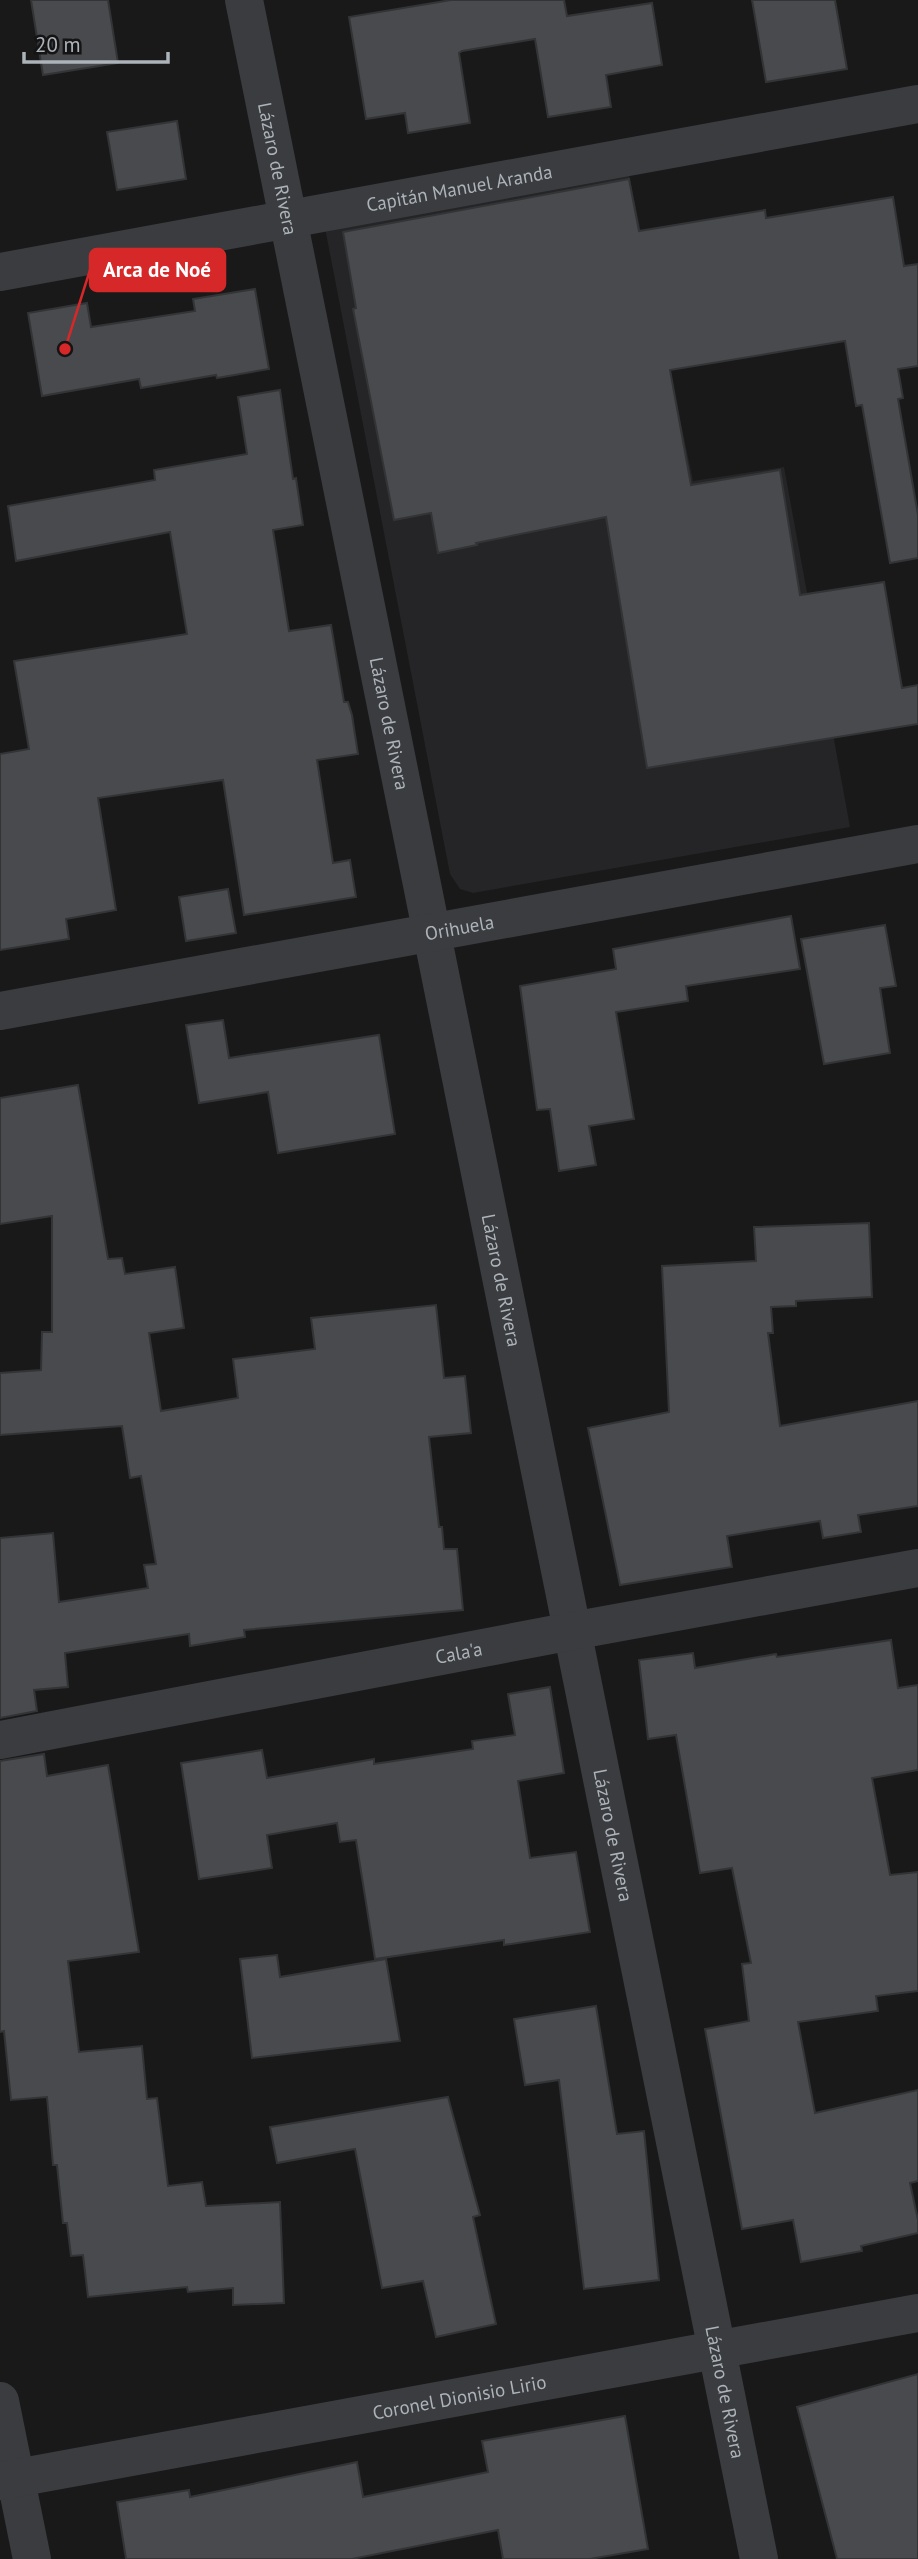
<svg xmlns="http://www.w3.org/2000/svg" width="918" height="2559" viewBox="0 0 918 2559" font-family="'PT Sans',sans-serif">
<style>
.built{fill:#252527}
.building{fill:#484a4d;stroke:#333436;stroke-width:2}
.lines{fill:none;stroke-linecap:round;stroke-linejoin:round}
.street{stroke:#3a3c3f;stroke-width:38}
.labels{text-anchor:middle;stroke-width:7;stroke-linejoin:round;paint-order:stroke}
.street-label{font-size:19px;fill:#acb3b9;stroke:#141415}
.leader{fill:none;stroke:#d62828;stroke-width:2.5}
.callout-dot{fill:#d62828;stroke:#141415;stroke-width:2.5}
.callout{fill:#d62828;stroke:#d62828;stroke-width:2.5}
.callout-label{font-size:21px;text-anchor:middle;font-weight:bold;fill:#fff}
</style>
<rect width="100%" height="100%" fill="#19191a"/>
<polygon class="built" points="629,175 693,481 784,467 850,827 473,893 460,889 450,874 325,228"/>
<g class="building">
<polygon points="31,0 108,0 118,63 43,75"/>
<polygon points="451,0 564,0 567,16 652,3 662,65 606,75 611,107 548,117 535,39 462,51 459,53 470,123 408,133 405,113 366,119 349,17"/>
<polygon points="752,0 835,0 847,69 766,82"/>
<polygon points="177,121 186,179 117,190 107,132"/>
<polygon points="629,179 639,231 765,210 766,218 893,197 904,266 918,264 918,366 898,369 903,398 898,399 918,515 918,558 890,563 862,405 856,406 845,341 670,370 691,485 780,470 800,595 884,582 902,688 918,685 918,724 647,768 606,517 476,543 477,545 438,553 431,513 394,520 353,309 356,308 343,232"/>
<polygon points="255,289 269,369 217,378 216,375 141,388 139,379 42,396 28,313 87,303 91,327 195,311 193,299"/>
<polygon points="280,390 293,479 296,478 303,525 273,530 289,631 331,625 344,702 348,702 352,715 358,754 317,760 333,863 350,860 356,897 244,915 223,780 98,798 116,910 66,919 69,939 0,950 0,754 29,749 14,661 187,634 170,532 16,561 8,506 155,480 154,470 247,454 238,397"/>
<polygon points="228,889 236,933 186,941 179,897"/>
<polygon points="791,916 800,969 686,986 688,1001 616,1012 634,1119 589,1126 596,1165 559,1171 550,1109 537,1110 520,986 616,969 613,949"/>
<polygon points="885,925 896,986 880,988 890,1053 824,1064 801,939"/>
<polygon points="223,1020 229,1058 379,1035 395,1134 278,1153 268,1092 199,1103 186,1025"/>
<polygon points="78,1085 108,1259 122,1258 125,1274 175,1267 184,1328 149,1333 161,1411 238,1398 233,1359 315,1349 311,1318 436,1305 444,1378 465,1376 471,1433 429,1437 439,1527 442,1527 444,1549 457,1549 463,1610 244,1630 245,1637 190,1646 189,1634 65,1653 68,1687 34,1690 37,1711 0,1718 0,1538 53,1533 59,1602 148,1588 144,1565 156,1564 141,1476 130,1478 122,1426 0,1435 0,1373 41,1370 42,1332 52,1332 52,1216 0,1224 0,1098"/>
<polygon points="869,1223 872,1297 796,1301 796,1306 771,1307 773,1333 768,1333 780,1426 918,1401 918,1506 858,1515 861,1532 823,1538 820,1521 727,1536 732,1567 620,1585 588,1428 669,1412 662,1266 756,1261 754,1227"/>
<polygon points="891,1640 898,1688 918,1685 918,1770 872,1778 890,1875 918,1872 918,1991 876,1996 878,2011 798,2022 815,2113 918,2090 918,2181 910,2183 918,2220 918,2233 861,2246 862,2251 801,2262 793,2220 742,2229 705,2029 749,2021 742,1964 751,1963 732,1868 700,1873 676,1735 648,1739 639,1660 693,1653 695,1668 776,1654 777,1657"/>
<polygon points="550,1687 564,1773 518,1781 530,1858 576,1852 590,1932 504,1945 504,1940 375,1959 356,1840 340,1842 337,1823 267,1835 272,1868 199,1879 181,1763 262,1750 267,1778 374,1759 374,1764 473,1749 472,1741 515,1735 508,1694"/>
<polygon points="44,1754 47,1776 108,1765 139,1952 68,1961 79,2052 142,2046 147,2099 157,2098 168,2186 202,2182 206,2206 280,2202 284,2303 233,2305 233,2288 188,2292 187,2287 88,2297 83,2255 71,2256 67,2223 63,2223 57,2165 53,2165 47,2097 11,2100 4,2031 0,2032 0,1761"/>
<polygon points="277,1955 280,1977 386,1959 400,2041 252,2058 240,1959"/>
<polygon points="596,2006 617,2134 644,2131 659,2280 584,2289 559,2080 525,2085 514,2019"/>
<polygon points="448,2097 480,2215 473,2217 496,2324 436,2337 423,2281 382,2288 355,2149 277,2163 270,2127"/>
<polygon points="918,2374 918,2559 837,2559 797,2407"/>
<polygon points="625,2416 648,2549 590,2559 503,2559 498,2530 352,2559 126,2559 117,2502 189,2490 190,2497 357,2462 363,2497 488,2472 482,2441"/>
</g>
<g class="lines">
<g class="street">
<path id="s1" d="M 244,0 L 759,2559"/>
<path id="s2" d="M 0,272 L 918,104"/>
<path id="s3" d="M 0,1011 L 918,844"/>
<path id="s4" d="M 0,1740 L 572,1631 L 918,1568"/>
<polyline points="0,2401 32,2559"/>
<path id="s5" d="M 0,2481 L 918,2313"/>
</g>
</g>
<g class="labels">
<g class="street-label">
<text dy="7" stroke="none"><textPath href="#s1" startOffset="172">Lázaro de Rivera</textPath></text>
<text dy="7" stroke="none"><textPath href="#s2" startOffset="467">Capitán Manuel Aranda</textPath></text>
<text dy="7" stroke="none"><textPath href="#s1" startOffset="738">Lázaro de Rivera</textPath></text>
<text dy="7" stroke="none"><textPath href="#s3" startOffset="467">Orihuela</textPath></text>
<text dy="7" stroke="none"><textPath href="#s1" startOffset="1306">Lázaro de Rivera</textPath></text>
<text dy="7" stroke="none"><textPath href="#s4" startOffset="467">Cala'a</textPath></text>
<text dy="7" stroke="none"><textPath href="#s1" startOffset="1872">Lázaro de Rivera</textPath></text>
<text dy="7" stroke="none"><textPath href="#s1" startOffset="2440">Lázaro de Rivera</textPath></text>
<text dy="7" stroke="none"><textPath href="#s5" startOffset="467">Coronel Dionisio Lirio</textPath></text>
</g>
</g>
<path class="leader" d="M65 349L90 270"/>
<circle class="callout-dot" cx="65" cy="349" r="7"/>
<rect class="callout" x="90" y="249" width="135" height="42" rx="7"/>
<g class="callout-label">
<text x="157" y="277">Arca de Noé</text>
</g>
<path d="M24 52v10h144v-10" fill="none" stroke="#acb3b9" stroke-width="3.5"/>
<text x="35" y="52" font-size="21" fill="#acb3b9" stroke="#141415" stroke-width="5" paint-order="stroke">20 m</text>
</svg>
